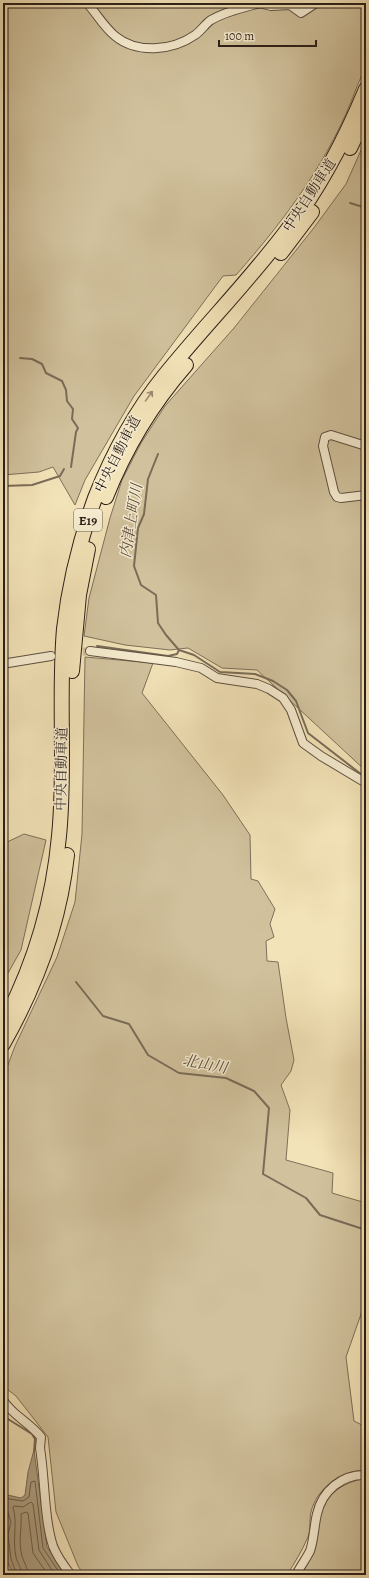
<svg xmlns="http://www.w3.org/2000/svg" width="369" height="1578" viewBox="0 0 369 1578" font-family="Alegreya,'Noto Serif JP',serif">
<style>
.green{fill:#d1c29d;stroke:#7e705a}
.water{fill:#afa082;stroke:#7a6c58}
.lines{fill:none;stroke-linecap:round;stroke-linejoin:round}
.shore{stroke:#6c5f4d;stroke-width:1}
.stream{stroke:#7a6c58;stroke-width:2}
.minor-tunnel{stroke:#cbbc98;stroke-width:8;stroke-dasharray:8 4;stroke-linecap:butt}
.minor-casing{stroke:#5c4f40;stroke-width:10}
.motorway-casing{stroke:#2a1e18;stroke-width:16}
.minor{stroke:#f7edd1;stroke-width:8}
.motorway{stroke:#f3e3b8;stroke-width:14}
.oneway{stroke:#998a70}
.labels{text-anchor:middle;stroke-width:3;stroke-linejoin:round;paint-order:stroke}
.shield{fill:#f7edd1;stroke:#685c50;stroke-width:1}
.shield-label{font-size:13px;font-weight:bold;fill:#2a1e18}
.street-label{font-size:14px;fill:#2a1e18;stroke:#f7edd1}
.water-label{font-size:15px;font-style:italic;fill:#594c3d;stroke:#f7edd1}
</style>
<rect width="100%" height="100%" fill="#f3e3b8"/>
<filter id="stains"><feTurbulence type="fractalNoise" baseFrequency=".005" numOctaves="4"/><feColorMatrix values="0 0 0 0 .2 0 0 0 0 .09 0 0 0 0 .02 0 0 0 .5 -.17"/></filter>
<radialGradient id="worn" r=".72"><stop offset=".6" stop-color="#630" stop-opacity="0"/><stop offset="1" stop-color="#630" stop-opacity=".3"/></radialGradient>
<g class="green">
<path d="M 3,3 L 366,3 C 366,22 368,42 366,61 C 365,70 359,81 356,89 C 331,158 284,221 236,275 L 223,276 L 134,396 L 85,480 L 75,505 L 53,467 L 39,472 L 3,475 Z"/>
<polygon points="366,139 366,771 257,670 222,668 188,648 170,650 125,645 84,636 89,598 110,518 122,480 141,443 165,406 234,328 313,229 346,184"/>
<path d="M 85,657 L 153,663 L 142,693 L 223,795 L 250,835 L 251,879 L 258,881 L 275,909 L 270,924 L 274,937 L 266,941 L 267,961 L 278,962 L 286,1018 L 294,1060 L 291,1071 L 281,1085 L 290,1110 L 286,1160 L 333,1173 L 332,1193 L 366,1203 L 366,1300 L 346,1357 L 354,1421 L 366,1427 L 366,1471 C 343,1468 316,1489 311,1512 C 309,1520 311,1529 308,1537 C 302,1551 295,1562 287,1575 L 84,1575 L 78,1566 L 56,1512 L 48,1437 L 16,1396 L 3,1386 L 3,1078 L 15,1046 L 57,957 L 75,902 L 82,834 Z"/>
<polygon points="24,834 46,840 21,950 3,982 3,844"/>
<path d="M 362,1479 L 366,1479 L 366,1575 L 299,1575 C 304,1566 310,1557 314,1548 C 318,1537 318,1526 320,1515 C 324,1494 344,1483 362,1479 Z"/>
<polygon points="3,1533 14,1575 3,1575"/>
</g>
<polygon class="water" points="34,1450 47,1547 66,1575 14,1575 7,1561 4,1534 7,1523 3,1505 3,1494 21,1498 25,1495 28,1472"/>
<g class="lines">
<g class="shore">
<polyline points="3,1498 23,1501 29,1497 31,1482 35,1481 43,1548 61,1575"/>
<polyline points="3,1508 7,1509 11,1522 8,1535 11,1559 17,1575"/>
<path d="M 22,1575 C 22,1568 17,1563 16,1557 C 12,1539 18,1524 13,1507 L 14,1506 L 23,1507 L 31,1502 L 33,1504 L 39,1550 L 55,1575"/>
<path d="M 28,1575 C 28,1568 24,1563 22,1556 C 18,1542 22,1528 21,1514 L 26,1512 L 28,1513 L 33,1553 L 48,1575"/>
</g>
<g class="stream">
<polyline points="350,203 366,208"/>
<polyline points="20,358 32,359 42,364 46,373 62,381 66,390 67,401 73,409 72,419 78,428 76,432 71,467"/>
<polyline points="158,454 148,479 144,514 138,528 134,566 141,585 156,595 158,623 166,635 179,650 194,655 220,672 255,674 273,681 287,690 296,701 308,733 366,778"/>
<polyline points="3,486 32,485 60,476 64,469"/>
<polyline points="97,646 168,656 177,654 179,650"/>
<polyline points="76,982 103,1016 129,1024 148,1055 179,1073 226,1078 254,1091 269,1108 263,1174 306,1198 320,1215 366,1230"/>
<polyline points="3,1416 32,1434 35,1439 34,1452"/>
</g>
<polyline class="minor-tunnel" points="71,653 90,651"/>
<g class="minor-casing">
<g id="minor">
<path d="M 87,3 C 97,14 103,26 115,36 C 137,54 172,51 195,35 C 201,31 205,24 211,20 C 226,11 243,8 260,3"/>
<polyline points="259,3 271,6 290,5 301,13 316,3"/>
<polyline points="366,446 331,435 325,437 323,446 334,492 337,497 341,498 366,495"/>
<polyline points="90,651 176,662 201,668 217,678 257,684 269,689 283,698 291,710 303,743 321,756 366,783"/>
<polyline points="3,662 8,663 51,656"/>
<path d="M 3,1400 C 12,1415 29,1422 41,1437 L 40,1448 C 45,1478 44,1519 53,1546 C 57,1557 64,1566 71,1575"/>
<path d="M 296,1575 C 300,1567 306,1559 310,1551 C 314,1540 314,1526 317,1514 C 322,1491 342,1474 366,1475"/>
</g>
</g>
<g class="motorway-casing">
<g id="motorway">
<polyline points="350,148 366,114"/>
<polyline points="281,253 312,212"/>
<path d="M 106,497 C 125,449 152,404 186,365"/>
<polyline points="72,671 79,595 88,549"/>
<path d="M 3,1024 C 34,966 53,902 59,836 C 66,767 58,698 64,629 C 69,584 80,540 95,498 C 112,455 135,412 164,376 C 205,325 252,278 291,225 C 323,183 346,137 366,89"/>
<path d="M 3,1044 C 36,986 60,921 67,855"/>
</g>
</g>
<use href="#minor" class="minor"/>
<use href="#motorway" class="motorway"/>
</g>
<defs><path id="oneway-shaft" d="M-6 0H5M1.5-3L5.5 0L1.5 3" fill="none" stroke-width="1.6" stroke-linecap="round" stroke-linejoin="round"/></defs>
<use class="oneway" href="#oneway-shaft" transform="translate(149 396) rotate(-54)"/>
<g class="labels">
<rect class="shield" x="74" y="509" width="28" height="22" rx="3"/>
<g class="shield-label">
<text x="88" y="525">E19</text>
</g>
<g class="street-label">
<text transform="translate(309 195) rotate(-57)" y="5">中央自動車道</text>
<text transform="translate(117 454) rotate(-63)" y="5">中央自動車道</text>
<text transform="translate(61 769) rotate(-89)" y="5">中央自動車道</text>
</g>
<g class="water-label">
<text transform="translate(131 521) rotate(-81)" y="5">内津上町川</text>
<text transform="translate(205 1064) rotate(11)" y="5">北山川</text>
</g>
</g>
<rect width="369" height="1578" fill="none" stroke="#f3e3b8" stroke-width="16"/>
<rect x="4" y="4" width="361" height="1570" fill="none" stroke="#2a1e18" stroke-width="2"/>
<rect x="8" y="8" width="353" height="1562" fill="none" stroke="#2a1e18"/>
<path d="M219 40v6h97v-6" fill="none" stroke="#2a1e18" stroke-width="2"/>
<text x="225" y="40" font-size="12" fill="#2a1e18" stroke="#f7edd1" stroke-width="3" paint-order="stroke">100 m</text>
<rect width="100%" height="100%" filter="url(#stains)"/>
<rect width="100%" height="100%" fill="url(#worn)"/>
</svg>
